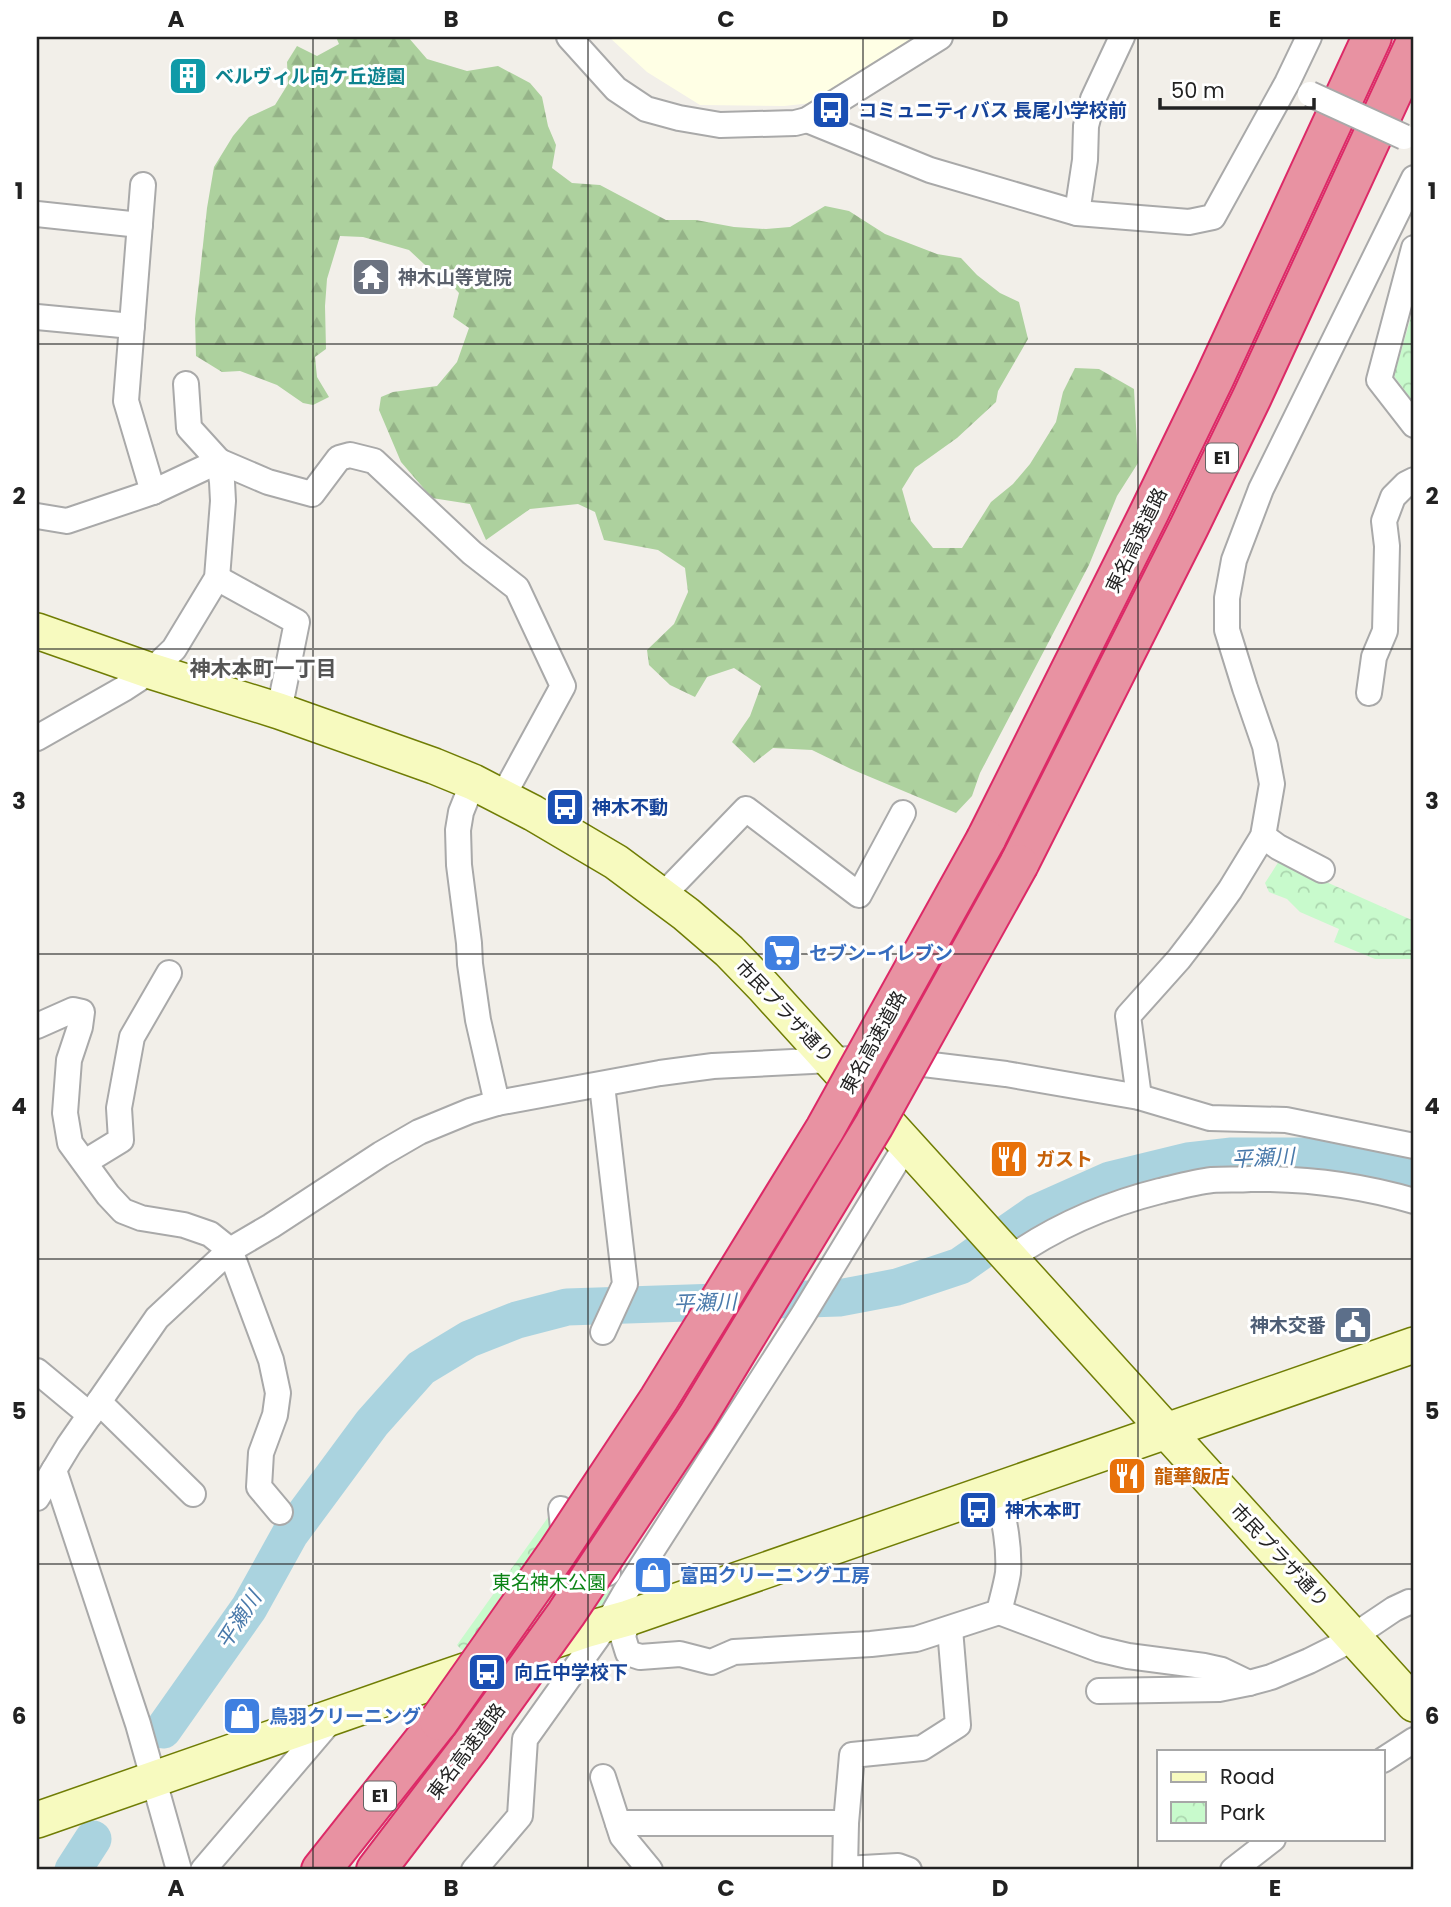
<svg xmlns="http://www.w3.org/2000/svg" width="1451" height="1907" viewBox="0 0 1451 1907" font-family="Poppins,'Noto Sans JP',sans-serif">
<style>
.education{fill:#ffffe5}
.forest{fill:url(#forest-firs)}
.park{fill:url(#park-crowns)}
.lines{fill:none;stroke-linecap:round;stroke-linejoin:round}
.river{stroke:#aad3df;stroke-width:37}
.street-casing{stroke:#a9a9a9;stroke-width:28}
.secondary-casing{stroke:#707d05;stroke-width:38}
.highway-casing{stroke:#dc2a67;stroke-width:42}
.street{stroke:#fff;stroke-width:24}
.secondary{stroke:#f7fabf;stroke-width:35}
.highway{stroke:#e892a2;stroke-width:38}
.street-bridge-casing{stroke:#a9a9a9;stroke-width:28;stroke-linecap:butt}
.highway-bridge-casing{stroke:#dc2a67;stroke-width:42;stroke-linecap:butt}
.street-bridge{stroke:#fff;stroke-width:24}
.highway-bridge{stroke:#e892a2;stroke-width:38}
.grid{fill:none;stroke:#222;stroke-width:2;stroke-opacity:0.55}
.labels{text-anchor:middle;stroke-width:6;stroke-linejoin:round;paint-order:stroke}
.shield{fill:#fff;stroke:#646464;stroke-width:2}
.shield-label{font-size:18px;font-weight:bold;fill:#222}
.culture-label{font-size:19px;font-weight:bold;fill:#0d838f;stroke:#fff;text-anchor:start}
.transit-label{font-size:19px;font-weight:bold;fill:#164399;stroke:#fff;text-anchor:start}
.worship-label{font-size:19px;font-weight:bold;fill:#5b616d;stroke:#fff;text-anchor:start}
.street-label{font-size:19px;fill:#222;stroke:#fff}
.shop-label{font-size:19px;font-weight:bold;fill:#366cbe;stroke:#fff;text-anchor:start}
.food-label{font-size:19px;font-weight:bold;fill:#c56008;stroke:#fff;text-anchor:start}
.service-label{font-size:19px;font-weight:bold;fill:#4e5e75;stroke:#fff;text-anchor:end}
.park-label{font-size:19px;fill:#0c8416;stroke:#fff}
.neighbourhood-label{font-size:21px;font-weight:bold;fill:#555;stroke:#fff}
.water-label{font-size:21px;font-style:italic;fill:#4a7aab;stroke:#fff}
.neatline{fill:none;stroke:#222;stroke-width:2.5}
.grid-label{font-size:23px;text-anchor:middle;font-weight:bold;fill:#222}
</style>
<defs>
<pattern id="forest-firs" width="22" height="20" patternUnits="userSpaceOnUse" patternTransform="scale(1.75)"><rect width="22" height="20" fill="#add19e"/><path d="M5 1l3.5 6h-7zM16 11l3.5 6h-7z" fill="#95b388"/></pattern>
<pattern id="park-crowns" width="20" height="18" patternUnits="userSpaceOnUse" patternTransform="scale(1.75)"><rect width="20" height="18" fill="#c8facc"/><path d="M2 6a3 3 0 1 1 6 0M12 15a3 3 0 1 1 6 0" fill="none" stroke="#acd6af"/></pattern>
</defs>
<rect width="100%" height="100%" fill="#f2efe9"/>
<polygon class="education" points="609,37 924,37 812,103 784,106 700,105 647,72"/>
<polygon class="forest" points="336,37 408,37 427,59 467,71 498,66 530,83 542,97 548,126 556,145 552,168 572,183 600,185 666,220 696,220 734,227 766,229 790,227 825,206 849,211 885,234 937,254 961,258 977,275 1000,293 1019,302 1028,339 998,391 996,402 957,438 915,468 902,489 911,521 933,548 962,548 991,502 1013,484 1030,464 1056,422 1063,392 1075,368 1099,369 1134,389 1138,463 1117,496 1089,565 980,773 972,796 956,813 851,769 812,750 773,748 754,763 732,742 750,716 761,686 734,668 707,677 695,697 670,685 649,665 647,650 674,624 688,592 685,568 658,550 604,540 595,512 578,504 530,509 486,540 470,504 432,498 401,462 379,410 381,397 393,392 437,386 457,362 469,328 453,317 459,293 445,278 424,264 409,250 363,237 340,236 327,279 325,306 326,349 315,357 317,377 329,397 313,405 303,403 277,385 240,371 222,372 196,356 195,319 207,208 214,167 233,136 249,117 275,105 288,84 287,62 297,46 317,56 339,44"/>
<g class="park">
<polygon points="1414,306 1414,403 1394,376"/>
<polygon points="1279,861 1414,921 1414,959 1375,959 1334,942 1339,929 1300,912 1287,899 1269,892 1265,883"/>
<polygon points="554,1509 556,1532 614,1596 608,1603 464,1652 457,1645"/>
</g>
<g class="lines">
<g class="river">
<polyline points="163,1730 249,1608 290,1534 372,1423 421,1368 469,1339 517,1320 567,1307 839,1298 897,1287 960,1266 1036,1213 1110,1180 1188,1161 1232,1156 1309,1156 1378,1168 1414,1178"/>
<polyline points="73,1870 93,1839"/>
</g>
<g class="street-casing">
<g id="street">
<polyline points="569,37 616,89 646,109 679,118 720,125 795,123 807,120 940,37"/>
<polyline points="807,120 930,170 1077,213 1189,222 1213,217 1287,83 1309,37"/>
<polyline points="143,185 126,401 153,492"/>
<polyline points="1077,213 1085,160 1086,126 1093,99 1122,37"/>
<polyline points="37,214 140,225"/>
<polyline points="1414,248 1379,380 1414,425"/>
<polyline points="37,317 132,326"/>
<polyline points="37,516 67,521 153,492 219,461 268,482 312,494 339,458 350,455 374,461 472,553 517,588 563,686 503,796"/>
<polyline points="217,578 297,622 279,711"/>
<polyline points="1369,693 1374,657 1385,631 1387,546 1384,521 1393,497 1406,484 1414,480"/>
<polyline points="37,738 125,688 151,671 174,649 217,578 223,501 222,482 219,461 189,428 186,384"/>
<polyline points="473,782 461,812 458,830 459,865 469,943 470,964 478,1020 497,1103"/>
<polyline points="1263,836 1278,847 1322,870"/>
<polyline points="662,896 746,809 859,895 903,813"/>
<polyline points="37,1026 73,1010 82,1012 80,1027 69,1060 65,1113 70,1143 108,1195 123,1211 141,1218 184,1225 210,1234 230,1250 271,1360 278,1393 275,1415 261,1453 259,1487 280,1512"/>
<polyline points="602,1085 625,1284 603,1332"/>
<polyline points="1139,1097 1128,1016 1179,959 1202,929 1230,890 1263,836 1272,784 1265,746 1245,688 1227,630 1227,598 1234,560 1261,489 1414,178"/>
<polyline points="85,1162 121,1140 119,1108 132,1037 169,973"/>
<path d="M 1009,1259 C 1056,1226 1104,1205 1160,1191 C 1177,1187 1195,1182 1212,1180 C 1225,1179 1238,1180 1250,1179 C 1307,1178 1359,1185 1414,1201"/>
<polyline points="37,1371 90,1415"/>
<polyline points="99,1402 193,1494"/>
<polyline points="54,1470 138,1724 179,1870"/>
<polyline points="37,1498 69,1445 157,1318 230,1250 271,1226 381,1154 419,1132 470,1111 497,1103 660,1073 713,1066 852,1059 907,1062 1006,1074 1139,1097 1210,1118 1286,1120 1414,1146"/>
<polyline points="561,1509 563,1528 608,1573"/>
<polyline points="999,1612 1098,1649 1128,1656 1204,1666 1222,1670 1249,1683 1271,1677 1309,1661 1339,1646 1394,1609 1409,1602 1414,1603"/>
<path d="M 628,1618 L 623,1637 L 628,1653 L 640,1657 L 680,1654 L 711,1662 L 734,1652 L 871,1644 L 916,1639 L 999,1612 C 1002,1599 1006,1586 1008,1573 C 1010,1544 1003,1516 997,1488"/>
<polyline points="1099,1691 1219,1689 1249,1683"/>
<polyline points="1383,1760 1414,1740"/>
<polyline points="603,1777 622,1836 650,1870"/>
<polyline points="618,1823 846,1823"/>
<polyline points="203,1870 332,1719"/>
<polyline points="474,1870 520,1816 525,1739 607,1624 626,1591 803,1315 907,1144"/>
<polyline points="909,1870 898,1866 845,1869 846,1823 852,1755 922,1748 958,1725 950,1629"/>
<polyline points="1233,1870 1273,1839"/>
</g>
</g>
<g class="secondary-casing">
<g id="secondary">
<polyline points="37,631 151,671 279,711 434,766 473,782 533,813 616,862 686,914 729,951 763,986 1414,1704"/>
<polyline points="37,1820 421,1686 585,1630 628,1618 1414,1345"/>
</g>
</g>
<g class="highway-casing">
<g id="highway">
<polyline points="986,839 1149,513 1214,379 1372,37"/>
<polyline points="1019,864 1189,527 1252,397 1414,46"/>
<polyline points="321,1870 439,1721"/>
<polyline points="376,1870 470,1747"/>
</g>
</g>
<use href="#street" class="street"/>
<use href="#secondary" class="secondary"/>
<use href="#highway" class="highway"/>
<g class="street-bridge-casing">
<polyline id="street-bridge" points="1310,94 1404,137"/>
</g>
<g class="highway-bridge-casing">
<g id="highway-bridge">
<polyline points="439,1721 557,1553 659,1399 825,1129 986,839"/>
<polyline points="470,1747 566,1614 697,1417 874,1125 1019,864"/>
</g>
</g>
<use href="#street-bridge" class="street-bridge"/>
<use href="#highway-bridge" class="highway-bridge"/>
</g>
<path class="grid" d="M 313,37 L 313,1870M 588,37 L 588,1870M 863,37 L 863,1870M 1138,37 L 1138,1870M 37,344 L 1414,344M 37,649 L 1414,649M 37,954 L 1414,954M 37,1259 L 1414,1259M 37,1564 L 1414,1564"/>
<defs>
<g id="building-square" transform="scale(2.0125)"><rect x="-9" y="-9" width="18" height="18" rx="4" fill="#0f9aa8" stroke="#fff"/><path d="M-4-6H4V6H1V3H-1V6H-4ZM-2.5-4.3h1.7v1.8h-1.7ZM.8-4.3h1.7v1.8H.8ZM-2.5-1h1.7V.8h-1.7ZM.8-1h1.7V.8H.8Z" fill="#fff"/></g>
<g id="bus-square" transform="scale(2.0125)"><rect x="-9" y="-9" width="18" height="18" rx="4" fill="#1a4fb4" stroke="#fff"/><path d="M-5-6H5V4H4V6H2V4H-2V6H-4V4H-5ZM-3.5-4V0h7V-4ZM-3.5 1.2v1.5H-2V1.2ZM2 1.2v1.5H3.5V1.2Z" fill="#fff"/></g>
<g id="temple-square" transform="scale(2.0125)"><rect x="-9" y="-9" width="18" height="18" rx="4" fill="#6b7280" stroke="#fff"/><path d="M0-6L5-2H3V0L6.5 2.5H4V6H1.5V3h-3V6H-4V2.5H-6.5L-3 0V-2H-5Z" fill="#fff"/></g>
<g id="supermarket-square" transform="scale(2.0125)"><rect x="-9" y="-9" width="18" height="18" rx="4" fill="#3f7fe0" stroke="#fff"/><path d="M-6-5.5h2.5l.6 2H6L4.5 2H-2.5L-4.4-4H-6ZM-1.5 3.2a1.3 1.3 0 1 0 .1 0ZM3 3.2a1.3 1.3 0 1 0 .1 0Z" fill="#fff"/></g>
<g id="restaurant-square" transform="scale(2.0125)"><rect x="-9" y="-9" width="18" height="18" rx="4" fill="#e8710a" stroke="#fff"/><path d="M-5-6h1v4h1v-4h1v4h1v-4h1v5L-1.5 .5V6h-2V.5L-5-1ZM5-6V6H3V1.5H1.5Q1.5-4 5-6Z" fill="#fff"/></g>
<g id="civic-square" transform="scale(2.0125)"><rect x="-9" y="-9" width="18" height="18" rx="4" fill="#5c6f8a" stroke="#fff"/><path d="M-.6-6.5H3V-4.5H.6V-3L4-1V1h2V6H-6V1h2V-1L-.6-3ZM-1.2 2.5V6h2.4V2.5Z" fill="#fff"/></g>
<g id="shop-square" transform="scale(2.0125)"><rect x="-9" y="-9" width="18" height="18" rx="4" fill="#3f7fe0" stroke="#fff"/><path d="M-5-2.5h2.3a2.7 3.5 0 0 1 5.4 0H5L5.5 6h-11ZM-1.5-2.5h3a1.5 2.3 0 0 0-3 0Z" fill="#fff"/></g>
</defs>
<g fill-rule="evenodd">
<use href="#building-square" x="188" y="76"/>
<use href="#bus-square" x="831" y="110"/>
<use href="#temple-square" x="371" y="277"/>
<use href="#bus-square" x="565" y="807"/>
<use href="#supermarket-square" x="782" y="953"/>
<use href="#restaurant-square" x="1009" y="1159"/>
<use href="#civic-square" x="1353" y="1325"/>
<use href="#restaurant-square" x="1127" y="1476"/>
<use href="#bus-square" x="978" y="1510"/>
<use href="#shop-square" x="653" y="1575"/>
<use href="#bus-square" x="487" y="1672"/>
<use href="#shop-square" x="242" y="1716"/>
</g>
<g class="labels">
<g class="shield">
<rect x="1206" y="443.5" width="32" height="29" rx="5"/>
<rect x="364" y="1781.5" width="32" height="29" rx="5"/>
</g>
<g class="shield-label">
<text x="1222" y="464">E1</text>
<text x="380" y="1802">E1</text>
</g>
<g class="culture-label">
<text x="215" y="83">ベルヴィル向ケ丘遊園</text>
</g>
<g class="transit-label">
<text x="858" y="117">コミュニティバス 長尾小学校前</text>
<text x="592" y="814">神木不動</text>
<text x="1005" y="1517">神木本町</text>
<text x="514" y="1679">向丘中学校下</text>
</g>
<g class="worship-label">
<text x="398" y="284">神木山等覚院</text>
</g>
<g class="street-label">
<text transform="translate(1136 540) rotate(-64)" y="7">東名高速道路</text>
<text transform="translate(785 1011) rotate(47)" y="7">市民プラザ通り</text>
<text transform="translate(873 1042) rotate(-61)" y="7">東名高速道路</text>
<text transform="translate(1280 1555) rotate(47)" y="7">市民プラザ通り</text>
<text transform="translate(466 1751) rotate(-53)" y="7">東名高速道路</text>
</g>
<g class="shop-label">
<text x="809" y="960">セブン-イレブン</text>
<text x="680" y="1582">富田クリーニング工房</text>
<text x="269" y="1723">鳥羽クリーニング</text>
</g>
<g class="food-label">
<text x="1036" y="1166">ガスト</text>
<text x="1154" y="1483">龍華飯店</text>
</g>
<g class="service-label">
<text x="1326" y="1332">神木交番</text>
</g>
<g class="park-label">
<text x="549" y="1589">東名神木公園</text>
</g>
<g class="neighbourhood-label">
<text x="263" y="676">神木本町一丁目</text>
</g>
<g class="water-label">
<text transform="translate(1263 1158) rotate(-3)" y="7">平瀬川</text>
<text transform="translate(705 1303) rotate(-2)" y="7">平瀬川</text>
<text transform="translate(239 1620) rotate(-57)" y="7">平瀬川</text>
</g>
</g>
<rect width="1451" height="1907" fill="none" stroke="#ffffff" stroke-width="77"/>
<rect x="1157" y="1750" width="228" height="91" fill="#ffffff" stroke="#a7a7a7" stroke-width="2"/>
<rect x="1171" y="1772" width="35" height="10" fill="#f7fabf" stroke="#a7a7a7" stroke-width="2"/>
<text x="1220" y="1784" font-size="21" fill="#222222">Road</text>
<rect x="1171" y="1802" width="35" height="21" fill="url(#park-crowns)" stroke="#a7a7a7" stroke-width="2"/>
<text x="1220" y="1820" font-size="21" fill="#222222">Park</text>
<path d="M1160 98v10h154v-10" fill="none" stroke="#222222" stroke-width="3.5"/>
<text x="1171" y="98" font-size="21" fill="#222222" stroke="#ffffff" stroke-width="5" paint-order="stroke">50 m</text>
<rect x="38" y="38" width="1374" height="1830" class="neatline"/>
<g class="grid-label">
<text x="176" y="27">A</text>
<text x="451" y="27">B</text>
<text x="726" y="27">C</text>
<text x="1000" y="27">D</text>
<text x="1275" y="27">E</text>
<text x="19" y="199">1</text>
<text x="1432" y="199">1</text>
<text x="19" y="504">2</text>
<text x="1432" y="504">2</text>
<text x="19" y="809">3</text>
<text x="1432" y="809">3</text>
<text x="19" y="1114">4</text>
<text x="1432" y="1114">4</text>
<text x="19" y="1419">5</text>
<text x="1432" y="1419">5</text>
<text x="19" y="1724">6</text>
<text x="1432" y="1724">6</text>
<text x="176" y="1896">A</text>
<text x="451" y="1896">B</text>
<text x="726" y="1896">C</text>
<text x="1000" y="1896">D</text>
<text x="1275" y="1896">E</text>
</g>
</svg>
